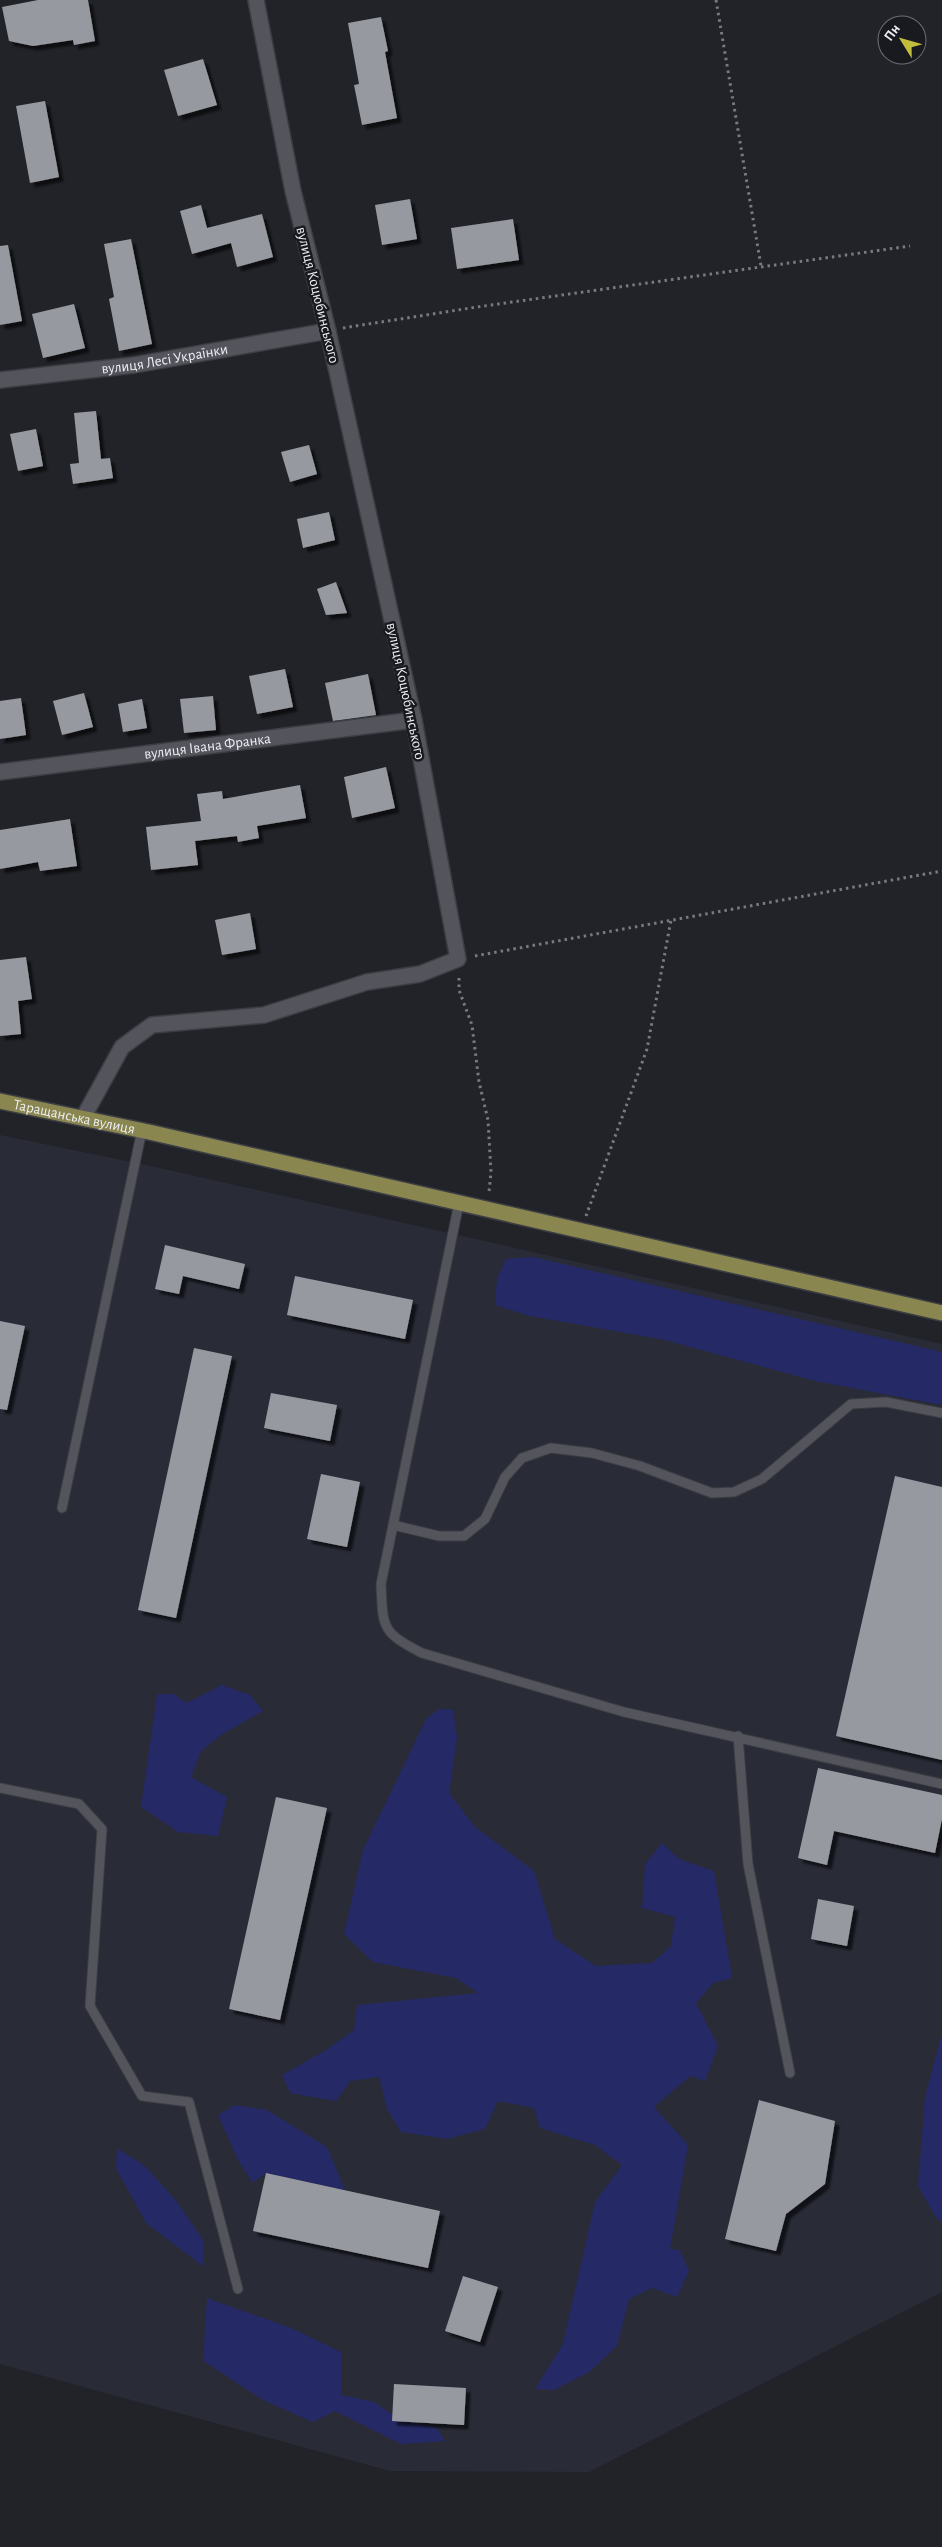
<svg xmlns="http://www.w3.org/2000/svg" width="942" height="2547" viewBox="0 0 942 2547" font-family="'Alegreya Sans',sans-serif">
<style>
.built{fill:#292b37}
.green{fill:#252a67}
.building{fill:#9799a1;filter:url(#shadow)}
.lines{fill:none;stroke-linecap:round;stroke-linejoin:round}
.lane-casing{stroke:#3d3e44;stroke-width:11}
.street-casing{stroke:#3d3e44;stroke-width:18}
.primary-casing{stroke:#3d3e44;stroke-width:18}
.path{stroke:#797a80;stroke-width:3;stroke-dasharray:2.5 4;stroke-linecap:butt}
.lane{stroke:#54555c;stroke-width:9}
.street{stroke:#54555c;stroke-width:15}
.primary{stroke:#898650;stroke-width:15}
.labels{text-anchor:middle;stroke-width:5;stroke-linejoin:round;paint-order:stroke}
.street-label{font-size:15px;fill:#edeef3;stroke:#181a1f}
</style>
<defs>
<filter id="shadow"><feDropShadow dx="4.5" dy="4.5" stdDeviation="1" flood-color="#0009"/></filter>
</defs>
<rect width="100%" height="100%" fill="#222329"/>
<polygon class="built" points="0,1135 146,1165 942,1344 942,2292 589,2472 390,2471 0,2364"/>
<g class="green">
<polygon points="533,1257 942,1352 942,1405 815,1381 665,1340 530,1316 495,1305 497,1279 506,1259"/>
<polygon points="222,1685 250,1695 263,1711 221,1735 201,1751 191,1777 227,1797 218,1836 178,1832 141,1807 157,1694 173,1694 187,1703"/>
<polygon points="439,1709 453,1710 457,1738 449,1793 475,1827 534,1871 555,1939 596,1966 652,1963 671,1946 675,1917 642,1908 645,1864 662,1843 679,1859 714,1871 732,1978 713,1983 696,2003 718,2046 705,2081 690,2076 654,2107 688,2145 670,2249 680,2250 689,2271 677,2297 652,2288 629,2299 617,2346 589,2372 554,2390 535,2389 563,2344 595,2202 622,2165 595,2145 540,2128 534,2108 498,2101 485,2129 447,2139 401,2132 387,2109 379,2077 350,2081 336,2101 290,2093 282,2075 323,2052 354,2030 357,2005 478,1993 456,1978 373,1962 344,1934 363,1850 426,1719"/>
<polygon points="942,2033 942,2223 935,2216 918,2186 925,2097"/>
<polygon points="235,2105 267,2110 327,2147 345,2190 266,2173 253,2183 239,2162 218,2115"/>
<polygon points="117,2148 145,2166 178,2203 203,2240 204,2267 146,2223 116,2168"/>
<polygon points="207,2298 291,2328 341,2352 342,2395 374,2402 400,2420 437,2428 445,2441 401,2444 335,2411 313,2422 265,2401 203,2361"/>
</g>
<g class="building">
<polygon points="38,0 88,0 95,41 74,45 73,40 33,46 9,41 2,7"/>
<polygon points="381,17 388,51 385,52 397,118 362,125 354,85 359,84 348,23"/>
<polygon points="203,59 217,105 178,116 164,70"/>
<polygon points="45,101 59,177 30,183 16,106"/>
<polygon points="410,199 417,239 382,245 375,205"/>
<polygon points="201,205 207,228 262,214 273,257 237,267 231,243 192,254 180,211"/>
<polygon points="513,219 519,260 457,269 451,228"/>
<polygon points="131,239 152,344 119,351 109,299 114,297 104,244"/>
<polygon points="8,245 22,321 0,325 0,246"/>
<polygon points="74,304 85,348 43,358 32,314"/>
<polygon points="96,411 101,459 110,458 113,478 73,484 70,464 79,463 74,413"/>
<polygon points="36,429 43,466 18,471 10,434"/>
<polygon points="309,445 317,474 290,482 281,452"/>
<polygon points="329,512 335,540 303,548 297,519"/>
<polygon points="336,582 347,613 326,615 317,589"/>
<polygon points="285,669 293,707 257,714 249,676"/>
<polygon points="368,674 376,715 333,721 325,683"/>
<polygon points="84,693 93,727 62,735 53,701"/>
<polygon points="213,696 216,730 184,733 180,699"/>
<polygon points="21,698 26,735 0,739 0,701"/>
<polygon points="142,699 147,728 123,732 118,704"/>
<polygon points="386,767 395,808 352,818 344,777"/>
<polygon points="300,785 306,818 257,826 259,838 238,842 237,836 195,841 198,865 151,870 146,827 201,821 197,794 222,791 223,799"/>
<polygon points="70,819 77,866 40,871 38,862 0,869 0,830"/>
<polygon points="250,913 256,949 222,955 215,920"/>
<polygon points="26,957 32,999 18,1001 21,1034 0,1036 0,960"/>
<polygon points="165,1245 245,1264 239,1289 183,1276 179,1294 155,1289"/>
<polygon points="295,1276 413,1300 405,1339 287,1315"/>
<polygon points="0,1321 25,1326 7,1410 0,1409"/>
<polygon points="194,1348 232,1356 176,1618 138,1610"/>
<polygon points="271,1393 337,1405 330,1441 264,1428"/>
<polygon points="321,1474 360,1482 347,1547 307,1539"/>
<polygon points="895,1476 942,1487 942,1760 836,1736"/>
<polygon points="818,1768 942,1795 942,1819 935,1853 834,1831 827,1865 798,1858"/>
<polygon points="276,1797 327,1808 280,2020 229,2009"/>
<polygon points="818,1899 854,1906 847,1946 811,1939"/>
<polygon points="759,2100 835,2121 825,2184 786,2214 776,2251 725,2239"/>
<polygon points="266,2173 440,2211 428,2268 253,2231"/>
<polygon points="463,2276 498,2287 480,2342 445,2331"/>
<polygon points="394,2384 466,2388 464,2425 392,2421"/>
</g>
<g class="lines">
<g class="lane-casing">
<g id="lane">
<path d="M 459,1203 L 381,1584 C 383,1628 381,1632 422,1653 L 624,1712 L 942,1784"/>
<polyline points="62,1508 142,1130"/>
<polyline points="393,1525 439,1536 464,1536 485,1519 505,1477 522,1458 551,1448 592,1453 640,1466 712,1493 734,1492 762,1479 851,1404 886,1402 942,1413"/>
<polyline points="738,1736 748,1864 790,2073"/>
<polyline points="0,1788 79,1804 102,1829 90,2006 142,2096 189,2102 238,2289"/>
</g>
</g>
<g class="street-casing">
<g id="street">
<path id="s1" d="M 0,380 L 134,365 L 328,331"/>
<path id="s2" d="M 0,772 L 414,720"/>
<polyline points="83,1118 122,1047 152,1025 264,1015 367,982 420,974 458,959 414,720 328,331 293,191 256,0"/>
</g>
</g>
<g class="primary-casing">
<g id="primary">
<path id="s3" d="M 0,1101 L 149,1132 L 942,1313"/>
</g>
</g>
<g class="path">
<polyline points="716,0 761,266"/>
<polyline points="343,328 477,307 910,246"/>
<polyline points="475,956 942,871"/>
<polyline points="459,978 459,990 472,1025 479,1082 488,1120 491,1172 489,1192"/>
<polyline points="586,1216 647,1049 671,920"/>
</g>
<use href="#lane" class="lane"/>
<use href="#street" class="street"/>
<use href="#primary" class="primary"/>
</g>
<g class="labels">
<g class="street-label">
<text transform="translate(318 295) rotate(76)" y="5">вулиця Коцюбинського</text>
<text dy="5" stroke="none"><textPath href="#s1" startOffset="166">вулиця Лесі Українки</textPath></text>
<text transform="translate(406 691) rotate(78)" y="5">вулиця Коцюбинського</text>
<text dy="5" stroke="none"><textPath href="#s2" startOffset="209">вулиця Івана Франка</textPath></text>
<text dy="5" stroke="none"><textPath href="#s3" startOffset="76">Таращанська вулиця</textPath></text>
</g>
</g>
<g transform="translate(902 40) rotate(307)"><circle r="24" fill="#181a1f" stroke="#6d6f74"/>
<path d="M0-4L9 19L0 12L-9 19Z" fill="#c3bd3e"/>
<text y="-8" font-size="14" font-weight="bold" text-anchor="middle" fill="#edeef3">Пн</text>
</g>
</svg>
